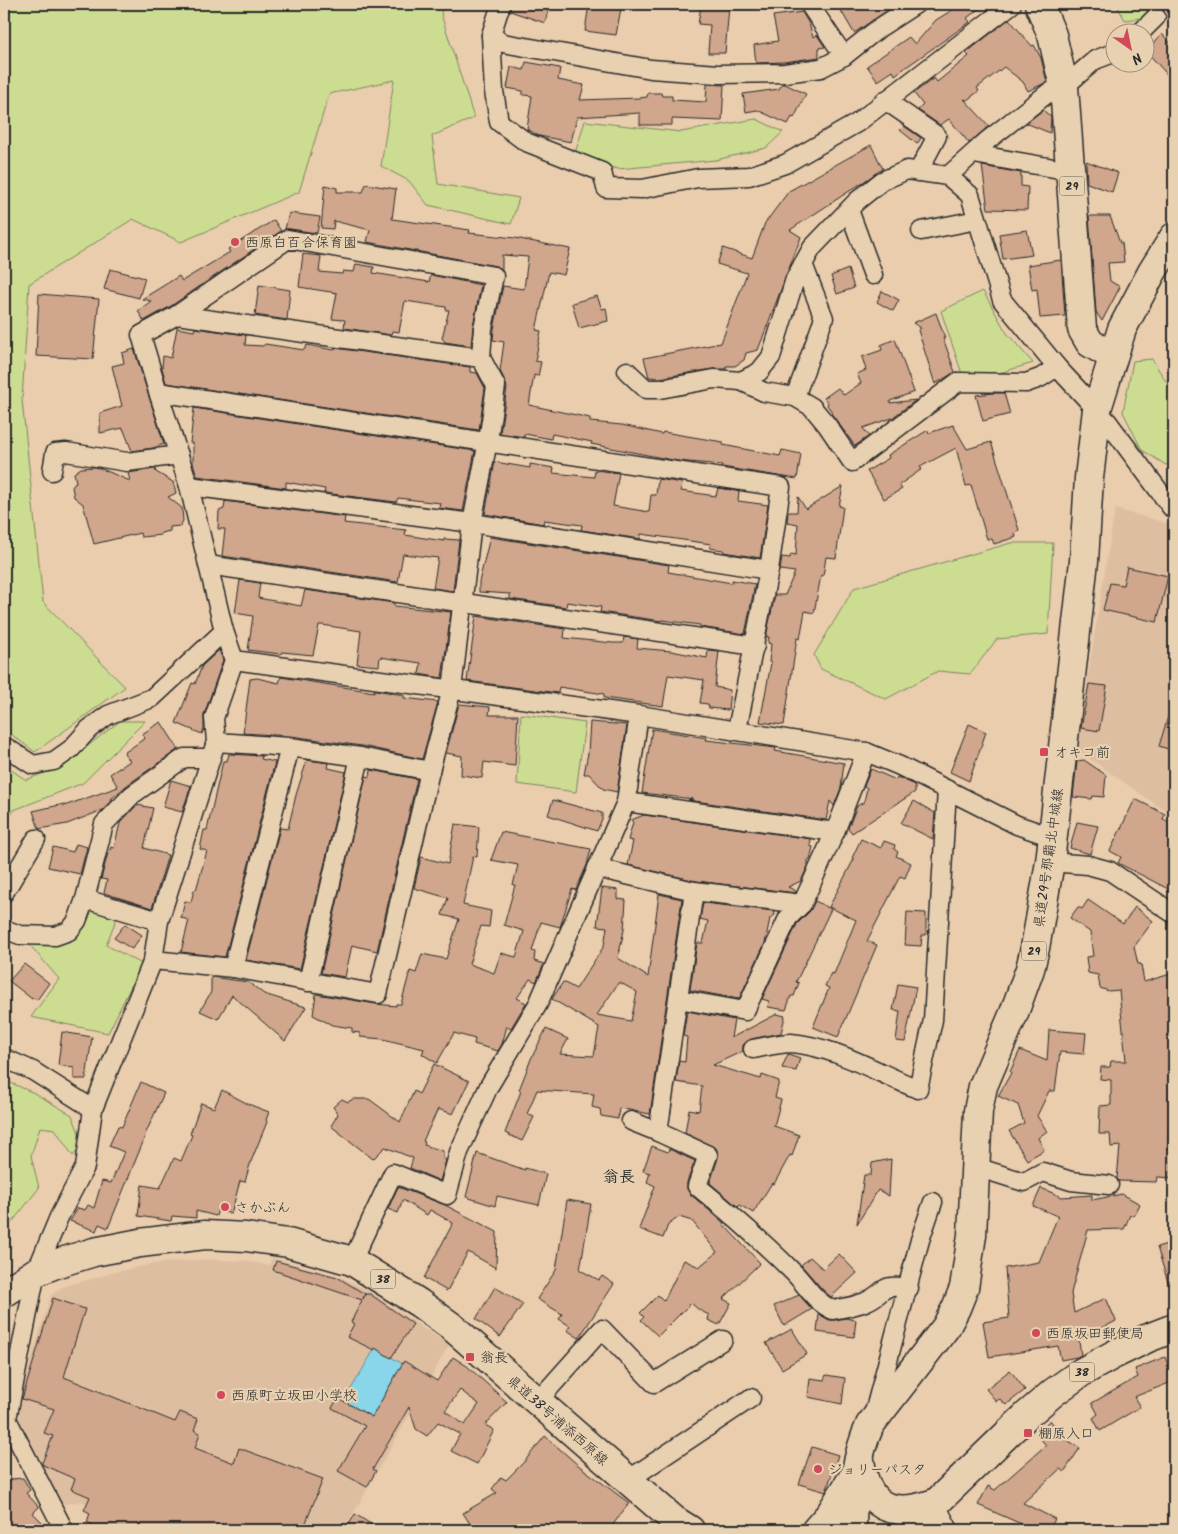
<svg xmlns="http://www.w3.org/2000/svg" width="1178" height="1534" viewBox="0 0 1178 1534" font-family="Kalam,'Klee One',sans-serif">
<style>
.built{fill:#debea1}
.green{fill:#ccdd92;stroke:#7c845e}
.water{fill:#89d5e9;stroke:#63919d}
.building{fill:#d0a68c;stroke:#2b2b2b;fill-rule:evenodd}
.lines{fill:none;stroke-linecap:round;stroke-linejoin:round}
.street-casing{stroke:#2b2b2b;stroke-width:21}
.primary-casing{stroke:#2b2b2b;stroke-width:31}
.street{stroke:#e8d1b1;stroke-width:18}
.primary{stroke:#e8d1b1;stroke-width:28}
.poi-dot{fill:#d1495b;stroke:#e8d1b1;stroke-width:2}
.labels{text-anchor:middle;stroke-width:4.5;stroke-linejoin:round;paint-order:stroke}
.shield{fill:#e8d1b1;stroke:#645d53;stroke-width:1}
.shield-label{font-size:12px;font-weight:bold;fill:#2b2b2b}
.poi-label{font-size:14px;fill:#2b2b2b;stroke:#e8d1b1;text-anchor:start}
.street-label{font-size:14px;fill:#2b2b2b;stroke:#e8d1b1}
.quarter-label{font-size:16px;font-weight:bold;fill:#2b2b2b;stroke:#e8d1b1}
</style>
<rect width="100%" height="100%" fill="#e9cdad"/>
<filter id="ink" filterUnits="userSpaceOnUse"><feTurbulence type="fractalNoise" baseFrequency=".02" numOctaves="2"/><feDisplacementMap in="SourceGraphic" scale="10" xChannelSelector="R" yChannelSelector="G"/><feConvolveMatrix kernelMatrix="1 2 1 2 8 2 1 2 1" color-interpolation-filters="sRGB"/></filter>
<g filter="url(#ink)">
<g class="built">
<polygon points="1115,509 1174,525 1174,817 1076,749"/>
<polygon points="272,1258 336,1275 367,1290 449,1345 344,1530 256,1530 210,1513 185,1530 162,1530 81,1501 59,1505 20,1428 19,1405 23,1385 51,1296 60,1288 111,1273 152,1264 204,1259 248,1261 269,1266"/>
</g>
<g class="green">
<polygon points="4,4 443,4 441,14 474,118 432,136 438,184 519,198 511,224 428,205 409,181 381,166 394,80 329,94 299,192 181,242 133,219 29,284 22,400 43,602 125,687 35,752 4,729"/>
<polygon points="1116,4 1146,4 1148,17 1125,20"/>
<polygon points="756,119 783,132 766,148 716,160 618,169 574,157 585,121 681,132"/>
<polygon points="983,291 1006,332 1033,363 999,373 962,374 941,311"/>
<polygon points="1152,359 1165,380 1174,384 1174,461 1166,465 1142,450 1123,412 1133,361"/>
<polygon points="1011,543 1053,543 1048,634 997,639 970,674 938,671 886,699 821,669 814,655 854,588"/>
<polygon points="521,714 585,723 576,792 517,784"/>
<polygon points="120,721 145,721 83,783 14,810 4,828 4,765 26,780 62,766"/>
<polygon points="91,910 117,917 106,945 142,964 108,1033 31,1017 59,979 29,944 58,944 75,934"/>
<polygon points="4,1080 34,1093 72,1115 83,1143 73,1156 55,1129 40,1127 31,1156 39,1188 10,1225 4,1224"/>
</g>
<polygon class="water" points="375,1348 403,1364 372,1417 344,1401"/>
<g class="building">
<polygon points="511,4 550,4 545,23 510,11"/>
<polygon points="589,4 621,8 616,35 585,31"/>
<polygon points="848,4 897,4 854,33 840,9"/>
<polygon points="962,4 985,4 967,18 970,22 895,75 893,71 878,81 867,66 909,37 915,44 936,20"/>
<polygon points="701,6 729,7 725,53 708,53 710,25 698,24"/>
<polygon points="802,12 809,24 813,37 817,35 825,47 819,48 819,57 784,62 756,63 754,45 778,41 773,16"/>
<polygon points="1009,19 1032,46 1034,45 1041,58 1047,82 1028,91 1023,82 1004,67 977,88 979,91 967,100 964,99 989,126 969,143 949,119 940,125 918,110 923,105 914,93 934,78 937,82 969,56 966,53"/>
<polygon points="1162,34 1174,47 1174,82 1146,51"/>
<polygon points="526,62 560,68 558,80 584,85 580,100 639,98 647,97 648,93 661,93 662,96 672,96 672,100 706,102 707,84 724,85 722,121 672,119 672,125 640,125 640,113 577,117 571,142 539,136 527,129 532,96 523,95 523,91 507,88 511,67 524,70"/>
<polygon points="782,84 785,84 806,94 794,118 792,117 788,124 757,110 746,112 743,94 779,89"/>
<polygon points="1043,110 1051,117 1050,133 1026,123"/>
<polygon points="904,126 921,138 917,144 900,130"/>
<polygon points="871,145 883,169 790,230 801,237 758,350 746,353 744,360 735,366 726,366 726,369 712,369 659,378 649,377 644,358 721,343 747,273 717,264 723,248 752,258 765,223 789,191"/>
<polygon points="1086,161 1118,173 1112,192 1087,183"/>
<polygon points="982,166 1021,173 1021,186 1028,187 1027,210 988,209"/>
<polygon points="366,184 396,189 392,219 470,230 469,233 515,238 570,249 564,275 549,272 536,330 541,331 535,361 541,362 538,376 534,375 529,405 590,418 590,422 622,425 662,434 663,432 723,442 723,445 780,456 782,450 801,454 797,479 722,467 722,465 678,461 591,444 592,442 552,434 551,439 525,434 524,437 500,433 507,388 505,381 500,371 504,342 493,340 494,329 503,286 524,289 528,257 502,255 502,269 496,266 367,242 370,230 334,221 333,229 321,228 325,185 337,188 337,192 363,192"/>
<polygon points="289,213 320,217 317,233 290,229 285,229"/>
<polygon points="1089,216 1110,216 1120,243 1122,243 1124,262 1108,263 1110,281 1120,287 1102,321 1096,312"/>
<polygon points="274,220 281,231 171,306 144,321 138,311 151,301 142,299 179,276 182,281 230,252 228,249"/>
<polygon points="1027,230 1032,255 1003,259 999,234"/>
<polygon points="303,254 321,256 319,272 342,274 343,271 354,272 356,264 374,267 373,273 429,282 431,275 481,285 473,326 471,346 445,342 442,338 449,310 446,310 446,307 405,301 399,332 392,331 391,335 344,328 345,320 332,319 337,293 299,287"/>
<polygon points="1061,260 1065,316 1040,318 1037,289 1032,290 1028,265"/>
<polygon points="110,269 145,278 139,298 104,289"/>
<polygon points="848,269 854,288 837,294 831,276"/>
<polygon points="259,285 290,290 287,320 255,315"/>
<polygon points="882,291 899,300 893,311 877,302"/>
<polygon points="39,294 99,299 93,359 36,356"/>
<polygon points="597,296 602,309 606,308 608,321 579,328 572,303"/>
<polygon points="936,313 945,338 943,338 955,372 935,384 918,330 921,328 913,323"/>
<polygon points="177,328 194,331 195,328 246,335 245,345 263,346 265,344 304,350 307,345 334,350 335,348 470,367 470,372 477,373 485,388 479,430 166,383 162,368 163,356 171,358"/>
<polygon points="895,339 914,392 890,401 890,403 916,400 892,418 863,428 869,436 855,446 831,413 832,412 827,405 828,403 824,398 838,388 844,395 861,383 857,374 866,370 862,357 882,350 881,345"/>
<polygon points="134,349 164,444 153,448 132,451 123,428 100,433 100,413 122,406 112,366 124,363 122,353"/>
<polygon points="993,393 1004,393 1010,414 983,421 976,395"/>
<polygon points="194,408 475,451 463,511 439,508 440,503 398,498 396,502 324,493 325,489 286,482 286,488 197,476 193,463 193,443 190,443"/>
<polygon points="953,425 967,449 991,442 1019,530 1015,533 1016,537 994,544 992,539 987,539 971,485 966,486 956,448 920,467 922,469 899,485 902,489 884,499 867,471 889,458 888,455 928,430 929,433"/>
<polygon points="495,462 530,468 530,464 554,468 553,473 594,477 595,470 619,473 613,506 649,512 651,495 656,495 658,479 682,483 681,491 716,496 718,488 739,491 738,501 768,505 760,558 724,552 723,550 710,548 711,544 641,534 640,539 581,530 582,525 544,520 543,524 485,514"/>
<polygon points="94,467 102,469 130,481 128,473 155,469 156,472 173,482 176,493 168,497 182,508 183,521 180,526 170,527 170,531 161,533 161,535 141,537 140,533 94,544 83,504 74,497 72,487 76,482 74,473 81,468"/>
<polygon points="843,486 839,506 843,507 836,558 826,557 823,576 821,575 814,613 805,611 800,639 797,638 784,725 760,722 771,663 769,662 771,644 768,643 769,637 766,637 775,595 785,595 795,572 780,570 782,557 790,558 791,554 796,555 798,524 787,522 788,512 797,512 798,497 806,509"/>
<polygon points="225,501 345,517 344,523 406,530 405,535 444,541 444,539 459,540 453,591 433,588 438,558 403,554 398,582 222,556 225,529 218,529 219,511 224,509"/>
<polygon points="490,537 669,565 668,572 732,583 732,580 755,584 745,634 700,627 700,625 662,620 662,621 600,612 601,607 567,602 566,607 510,599 510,594 479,592 479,582"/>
<polygon points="1127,567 1168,576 1157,622 1103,610 1110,583 1123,585"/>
<polygon points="240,580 260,583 258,598 301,606 305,590 394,603 394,606 451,612 442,678 419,674 421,663 380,657 379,666 357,664 361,631 322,625 319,625 313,655 282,652 281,654 248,650 253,616 235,613"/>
<polygon points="476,616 565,629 564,638 613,643 623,643 624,637 638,639 637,648 671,651 707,658 708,650 719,651 715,687 730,690 728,710 709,708 708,704 700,703 704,680 668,675 663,706 604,698 604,694 559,687 558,693 467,681"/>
<polygon points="219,650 223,660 204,715 204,729 202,734 176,723 192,683 195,684 202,666"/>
<polygon points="281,677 374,692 374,690 376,690 404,695 404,698 438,702 422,759 362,746 291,736 243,733 250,679 257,678 279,683"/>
<polygon points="1089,684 1107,686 1099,731 1081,728"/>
<polygon points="459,704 490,707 489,715 518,715 515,766 484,762 482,778 461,775 462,756 446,753"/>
<polygon points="1171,707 1174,707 1174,751 1159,746"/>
<polygon points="161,722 177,747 177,750 126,786 111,799 113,799 103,810 67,824 39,829 33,811 64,804 64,806 118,787 110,774 130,761 124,753 145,738 142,734"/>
<polygon points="590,722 627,725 617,792 603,789 589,774 584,774 588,753"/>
<polygon points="969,724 986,732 969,781 950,772"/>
<polygon points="652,729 707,738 706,740 776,748 775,751 844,763 841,788 834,806 830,801 826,820 688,800 693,799 642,793"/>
<polygon points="229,754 262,756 261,759 275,762 225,957 181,952 189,920 181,918 185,901 191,902 194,890 196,890 207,851 200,849 204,830 207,830 223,761 227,761"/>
<polygon points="307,760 329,763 328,768 346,772 300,969 246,960 280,828 288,829 296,795"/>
<polygon points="1084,760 1106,775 1104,797 1093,796 1092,799 1073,797 1077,761"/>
<polygon points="871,769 896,780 897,777 911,783 915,786 915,792 852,833 848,828 857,806 864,802 867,788 864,786"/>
<polygon points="371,770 417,779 377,951 352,945 345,977 321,973 366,776 370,777"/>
<polygon points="171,780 191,786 182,812 163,807"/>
<polygon points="1135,799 1165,814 1163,819 1174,825 1174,892 1118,863 1121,857 1110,851"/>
<polygon points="553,800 602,813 602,819 597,831 548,815"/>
<polygon points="914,801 935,813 933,839 901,823"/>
<polygon points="137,805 153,808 144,848 168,855 152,908 104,893 107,880 101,879 108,853 109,853 111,847 114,848 120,823"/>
<polygon points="644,815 811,839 810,846 813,847 810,860 808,860 808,866 801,881 788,887 796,891 796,893 696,881 628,865 633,841 628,840 633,822 631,820"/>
<polygon points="1077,822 1098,826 1090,854 1070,848"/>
<polygon points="455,824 479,827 477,857 473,856 463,905 491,911 489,927 481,926 469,964 494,973 501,953 516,957 524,931 504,925 515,885 513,885 518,865 491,860 501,832 591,849 587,865 576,890 572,889 560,927 541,922 532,951 535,952 534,961 544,964 536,982 530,979 517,998 526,1003 511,1028 507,1026 502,1044 498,1051 474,1044 475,1039 454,1033 437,1063 422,1054 424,1049 383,1039 360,1037 360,1033 352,1032 352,1028 332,1025 313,1015 316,994 376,1004 396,1006 396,1004 401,1004 410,971 416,973 422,954 446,959 459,919 442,915 448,898 414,888 421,857 448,864"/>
<polygon points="861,839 881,848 884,841 895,845 894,849 898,852 896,856 911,863 905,878 900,876 867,941 877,945 838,1037 813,1027 829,988 825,986 831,973 834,974 856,920 829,907 854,859 852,858"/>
<polygon points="76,844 87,847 80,874 48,867 53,847 73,852"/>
<path d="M 602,888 L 618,890 L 618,899 L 626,900 L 624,930 L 618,958 L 648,977 L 659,894 L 682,899 L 650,1114 L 619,1108 L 618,1119 L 601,1116 L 600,1109 L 592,1107 L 594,1094 L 537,1090 L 527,1114 L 534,1117 L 522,1141 L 505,1133 L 521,1091 L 519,1090 L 531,1059 L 546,1029 L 568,1039 L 560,1054 L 594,1056 L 599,1027 L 552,999 L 563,982 L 576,989 L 604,946 L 607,927 L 597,926 ZM 619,982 L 637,992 L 631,1021 L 597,1015 Z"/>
<polygon points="1088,900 1123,924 1135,907 1153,921 1134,947 1138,964 1141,964 1144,982 1174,973 1174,1050 1172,1051 1168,1148 1174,1149 1174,1178 1157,1177 1156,1182 1119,1181 1117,1179 1120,1146 1111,1147 1110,1134 1099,1134 1100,1106 1111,1105 1111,1080 1100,1079 1101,1067 1110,1067 1111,1061 1126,1061 1119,990 1109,991 1100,988 1098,975 1088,973 1086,957 1093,956 1090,932 1070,918 1078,907 1082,909"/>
<polygon points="815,901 831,909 796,982 799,983 794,996 791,996 786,1010 768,1007 769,1001 762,999 797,924 810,911"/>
<polygon points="703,903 774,911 775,915 770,918 765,943 739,999 690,990 697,943 703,943 708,921 700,919"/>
<polygon points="907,912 926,913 926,935 922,935 921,946 905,945"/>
<polygon points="125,924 142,935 132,949 114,938"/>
<polygon points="24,964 49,983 37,1000 34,998 32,999 9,981"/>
<polygon points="211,977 248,982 264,994 306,1007 285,1041 232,995 218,1019 200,1011 211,992"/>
<polygon points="898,984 916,987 905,1042 896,1041 900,1011 893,1010"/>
<polygon points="687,1011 734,1020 731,1038 777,1014 785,1016 781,1033 751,1039 743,1045 743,1051 713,1065 761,1079 762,1075 779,1081 775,1098 781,1100 774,1126 799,1135 792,1156 790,1155 774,1184 772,1183 753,1213 740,1205 738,1207 710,1183 718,1158 718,1153 716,1148 685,1133 689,1109 699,1111 702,1086 676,1082 679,1061 685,1062 687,1037 683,1036"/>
<polygon points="1049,1030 1086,1033 1084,1054 1060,1052 1055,1091 1049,1091 1037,1116 1047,1131 1038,1138 1044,1150 1027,1160 1009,1131 1024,1123 1018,1105 998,1096 1011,1073 1010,1072 1020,1050 1047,1061"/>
<polygon points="62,1032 92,1037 86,1079 74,1079 74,1068 58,1065"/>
<polygon points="788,1054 800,1058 796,1071 782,1068"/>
<polygon points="434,1064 469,1081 453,1114 438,1109 423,1141 425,1142 424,1145 443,1151 443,1158 446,1160 440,1181 410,1168 413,1158 385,1147 373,1159 331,1126 338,1114 333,1107 342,1099 348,1102 353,1099 369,1099 400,1122 414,1091 419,1094"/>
<polygon points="141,1082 164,1093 144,1137 145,1137 108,1228 99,1224 96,1231 70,1221 78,1208 85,1210 88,1205 94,1208 102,1181 111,1183 124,1152 109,1146 118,1126 122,1127"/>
<polygon points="222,1090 248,1104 269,1112 266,1120 267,1122 250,1164 245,1182 240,1181 231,1214 218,1209 216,1216 196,1211 196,1218 172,1216 171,1221 138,1216 142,1185 160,1188 174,1158 181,1161 192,1135 190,1134 201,1103 214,1108"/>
<polygon points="652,1146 668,1152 669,1149 695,1161 687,1182 687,1189 690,1194 724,1223 723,1224 760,1263 723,1299 731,1303 719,1325 708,1320 709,1315 699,1310 691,1303 658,1336 641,1320 644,1317 640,1313 658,1295 664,1301 684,1260 699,1267 717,1252 692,1221 679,1217 668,1225 663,1238 639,1229 655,1186 647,1182 650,1173 643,1171"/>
<polygon points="477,1153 525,1170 525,1168 546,1174 539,1205 497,1196 495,1206 466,1197"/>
<polygon points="891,1159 889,1196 878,1190 857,1224 864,1175 871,1175 872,1163"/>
<polygon points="398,1187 445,1205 497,1232 496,1268 468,1252 447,1291 424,1278 453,1223 430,1210 427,1215 403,1200 398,1213 388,1209"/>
<polygon points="1041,1188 1062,1197 1092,1195 1092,1200 1122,1194 1140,1204 1134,1216 1130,1215 1124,1229 1088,1230 1071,1293 1074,1313 1106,1298 1116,1321 1079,1340 1081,1355 1077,1357 1061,1360 1058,1346 989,1357 983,1322 1009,1318 1005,1268 1039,1262 1058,1216 1033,1206"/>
<polygon points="567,1200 591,1204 580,1270 599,1280 602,1276 614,1284 579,1338 567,1330 570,1326 559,1319 562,1314 537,1299 556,1270"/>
<polygon points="1174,1242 1174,1292 1171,1292 1157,1247"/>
<polygon points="839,1254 857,1273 831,1297 823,1290 801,1265 810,1257 823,1269"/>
<polygon points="276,1261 337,1277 365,1294 363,1299 365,1294 370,1294 413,1324 391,1358 375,1348 374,1350 347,1337 354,1324 351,1322 362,1300 273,1270"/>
<polygon points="495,1287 523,1304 500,1337 476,1319"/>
<polygon points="799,1295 812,1309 784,1326 774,1306"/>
<polygon points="53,1298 85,1309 64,1377 175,1422 180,1412 198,1419 194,1430 200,1433 195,1448 234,1463 239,1448 323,1479 303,1530 91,1530 93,1525 87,1522 90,1513 84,1510 90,1497 71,1489 75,1479 43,1465 42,1463 53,1436 44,1433 54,1409 22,1399"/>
<polygon points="819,1314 829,1320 835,1320 846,1318 856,1320 854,1337 817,1332"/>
<polygon points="792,1329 807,1354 782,1369 766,1343"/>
<path d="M 453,1357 L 467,1366 L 507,1402 L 485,1425 L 494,1430 L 477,1464 L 451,1451 L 460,1434 L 438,1422 L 427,1436 L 416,1429 L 409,1407 L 373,1469 L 376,1471 L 367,1487 L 338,1471 L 365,1426 L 332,1408 L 338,1398 L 372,1417 L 404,1361 L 437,1381 ZM 460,1390 L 479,1404 L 465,1425 L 445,1411 Z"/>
<polygon points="1165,1357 1174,1381 1134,1397 1140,1407 1100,1431 1093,1418 1098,1414 1092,1403 1138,1377 1135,1369"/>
<polygon points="1010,1370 1025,1390 1006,1405 1000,1399 996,1401 986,1389"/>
<polygon points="826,1375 845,1378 842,1404 808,1397 810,1378 824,1380"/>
<polygon points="1050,1420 1064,1438 1080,1448 1064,1472 1060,1469 1023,1503 1055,1519 1049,1530 1035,1530 978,1505 988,1486 995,1490 1046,1445 1036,1434"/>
<polygon points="545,1436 578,1465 629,1503 609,1530 474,1530 463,1513 497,1493 492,1489 501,1477 506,1480 524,1462"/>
<polygon points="812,1447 838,1455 826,1492 799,1484"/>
<polygon points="23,1478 30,1490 26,1493 39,1507 33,1513 50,1530 4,1530 4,1488 12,1479"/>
<polygon points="355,1514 380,1530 346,1530"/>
</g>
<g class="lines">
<g class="street-casing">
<g id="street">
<polyline points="501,4 491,35 503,43 651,69 718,74 785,73 821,68 844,56 879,28 916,4"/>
<polyline points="809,4 844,56"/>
<polyline points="1141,32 1156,17"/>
<polyline points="491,35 494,91 499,122 526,142 602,172 606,188 642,189 698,178 749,176 785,164 857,123 1012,4"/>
<polyline points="885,100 937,136 918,172"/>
<polyline points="974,154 1071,171"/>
<polyline points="948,176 988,140 1048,93 1064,87 1095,60 1116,52"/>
<polyline points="849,210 873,275"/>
<polyline points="921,231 977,220"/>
<polyline points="177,315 481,358"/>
<polyline points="627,371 646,389 660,389 714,379 741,381 759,372 771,357 795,279 812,248 857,201 882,181 907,170 948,176 970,195 1002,300 1057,367 1108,422 1171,507 1174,510"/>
<polyline points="741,381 764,392 795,397 812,407 827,425 852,462 958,382 1026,383 1040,378 1057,367"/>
<polyline points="158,392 781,487 769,570 737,730"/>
<polyline points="795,397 824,318 803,264"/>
<polyline points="52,471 55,453 66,452 127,462 179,455"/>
<polyline points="189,486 472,523 769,570"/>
<polyline points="208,565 755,646"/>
<polyline points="234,660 639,715 866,752 900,766 1017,825 1052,837"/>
<polyline points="216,742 290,747 360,757 430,771"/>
<polyline points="4,746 33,765 54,761 71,749 89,729 108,715 152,698 224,631"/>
<polyline points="626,802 835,832"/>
<polyline points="1050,862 1088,865 1110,871 1174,914"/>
<polyline points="597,868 694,891 802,904"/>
<polyline points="4,893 36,839"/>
<polyline points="159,921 85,899 104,824 132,795 184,758 210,758"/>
<polyline points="4,929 20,935 55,936 69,931 77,921 85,899"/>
<polyline points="233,968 290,747"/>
<polyline points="308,982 360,757"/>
<polyline points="678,999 745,1011 788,918 802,904 835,832 866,752"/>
<path d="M 753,1049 C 765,1047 779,1043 791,1043 C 837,1047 877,1073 918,1089 L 933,1020 L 947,790"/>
<polyline points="4,1058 33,1071 93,1109"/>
<path d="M 631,1121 L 658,1132 L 708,1155 L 697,1186 C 730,1213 762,1241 792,1271 C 807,1285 814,1302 833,1310 C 844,1308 855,1306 865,1302 C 887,1293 878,1283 909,1288"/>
<polyline points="658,1132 694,891"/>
<polyline points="976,1167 1024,1182 1043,1172 1071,1181 1109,1185"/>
<polyline points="352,1261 393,1173 447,1195 459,1152 489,1086 538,1004 626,802 639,715"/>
<polyline points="537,1402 602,1329 654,1383 723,1340"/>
<polyline points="874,1413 920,1240 933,1202"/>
<polyline points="7,1419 64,1530"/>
<polyline points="4,1423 7,1419 36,1272 59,1217 85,1167 93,1109 153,960 159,921 216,742 214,718 234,660 224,631 189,486 158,392 141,335 177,315 288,239 494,276 483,328 481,358 496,386 488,441 472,523 452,689 430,771 378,994 233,968 153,960"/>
<polyline points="628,1480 751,1398"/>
<polyline points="935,1503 949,1530"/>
</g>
</g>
<g class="primary-casing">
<g id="primary">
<polyline points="1039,4 1052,35 1064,87 1082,329 1090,343 1112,356"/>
<polyline points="4,1293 36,1272 58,1263 94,1252 140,1243 205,1235 246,1237 288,1243 352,1261 419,1303 451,1326 674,1520 690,1530"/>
<path d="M 860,1460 C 867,1509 891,1518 935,1503"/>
<polyline points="816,1530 830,1514 852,1479"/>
<path d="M 852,1530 C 852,1494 855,1458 870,1425 L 946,1327 L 956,1308 L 964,1288 L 972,1235 L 978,1111 L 983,1086 L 1014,1013 L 1030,969 L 1035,948 L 1050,862 L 1084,561 L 1089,478 L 1097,409 L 1122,329 L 1152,272 L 1174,237"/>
<polyline points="908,1530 1027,1415 1054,1392 1082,1372 1115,1354 1148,1338 1174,1328"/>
</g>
</g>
<use href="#street" class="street"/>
<use href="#primary" class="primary"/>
</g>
</g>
<g class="poi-dot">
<circle cx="235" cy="242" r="5"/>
<rect x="1039" y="747" width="10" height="10" rx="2.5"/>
<circle cx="225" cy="1207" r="5"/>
<circle cx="1036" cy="1333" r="5"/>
<rect x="465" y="1352" width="10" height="10" rx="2.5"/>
<circle cx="221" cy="1395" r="5"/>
<rect x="1023" y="1428" width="10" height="10" rx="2.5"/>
<circle cx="818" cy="1469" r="5"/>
</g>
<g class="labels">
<g class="shield">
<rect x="1059.5" y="176.5" width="25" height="19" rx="4"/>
<rect x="1021.5" y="941.5" width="25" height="19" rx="4"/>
<rect x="370.5" y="1269.5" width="25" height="19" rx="4"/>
<rect x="1069.5" y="1362.5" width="25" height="19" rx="4"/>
</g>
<g class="shield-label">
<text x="1072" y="190">29</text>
<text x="1034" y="955">29</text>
<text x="383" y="1283">38</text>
<text x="1082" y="1376">38</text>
</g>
<g class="poi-label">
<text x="245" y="247">西原白百合保育園</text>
<text x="1054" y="757">オキコ前</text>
<text x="235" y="1212">さかぶん</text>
<text x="1046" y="1338">西原坂田郵便局</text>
<text x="480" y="1362">翁長</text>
<text x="231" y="1400">西原町立坂田小学校</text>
<text x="1038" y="1438">棚原入口</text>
<text x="828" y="1474">ジョリーパスタ</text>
</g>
<g class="street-label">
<text transform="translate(1048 858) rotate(-82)" y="5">県道29号那覇北中城線</text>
<text transform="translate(558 1420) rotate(41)" y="5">県道38号浦添西原線</text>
</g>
<g class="quarter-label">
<text x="619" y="1182">翁長</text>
</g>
</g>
<rect width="1178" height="1534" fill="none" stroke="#e8d1b1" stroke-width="20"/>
<rect x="10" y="10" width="1158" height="1514" fill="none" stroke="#2b2b2b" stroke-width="2" filter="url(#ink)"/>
<g transform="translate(1130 48) rotate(147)"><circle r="24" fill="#e8d1b1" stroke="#9c8f7b"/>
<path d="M0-4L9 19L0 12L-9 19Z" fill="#d1495b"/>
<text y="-8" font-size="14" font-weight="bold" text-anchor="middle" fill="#2b2b2b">N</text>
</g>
</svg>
